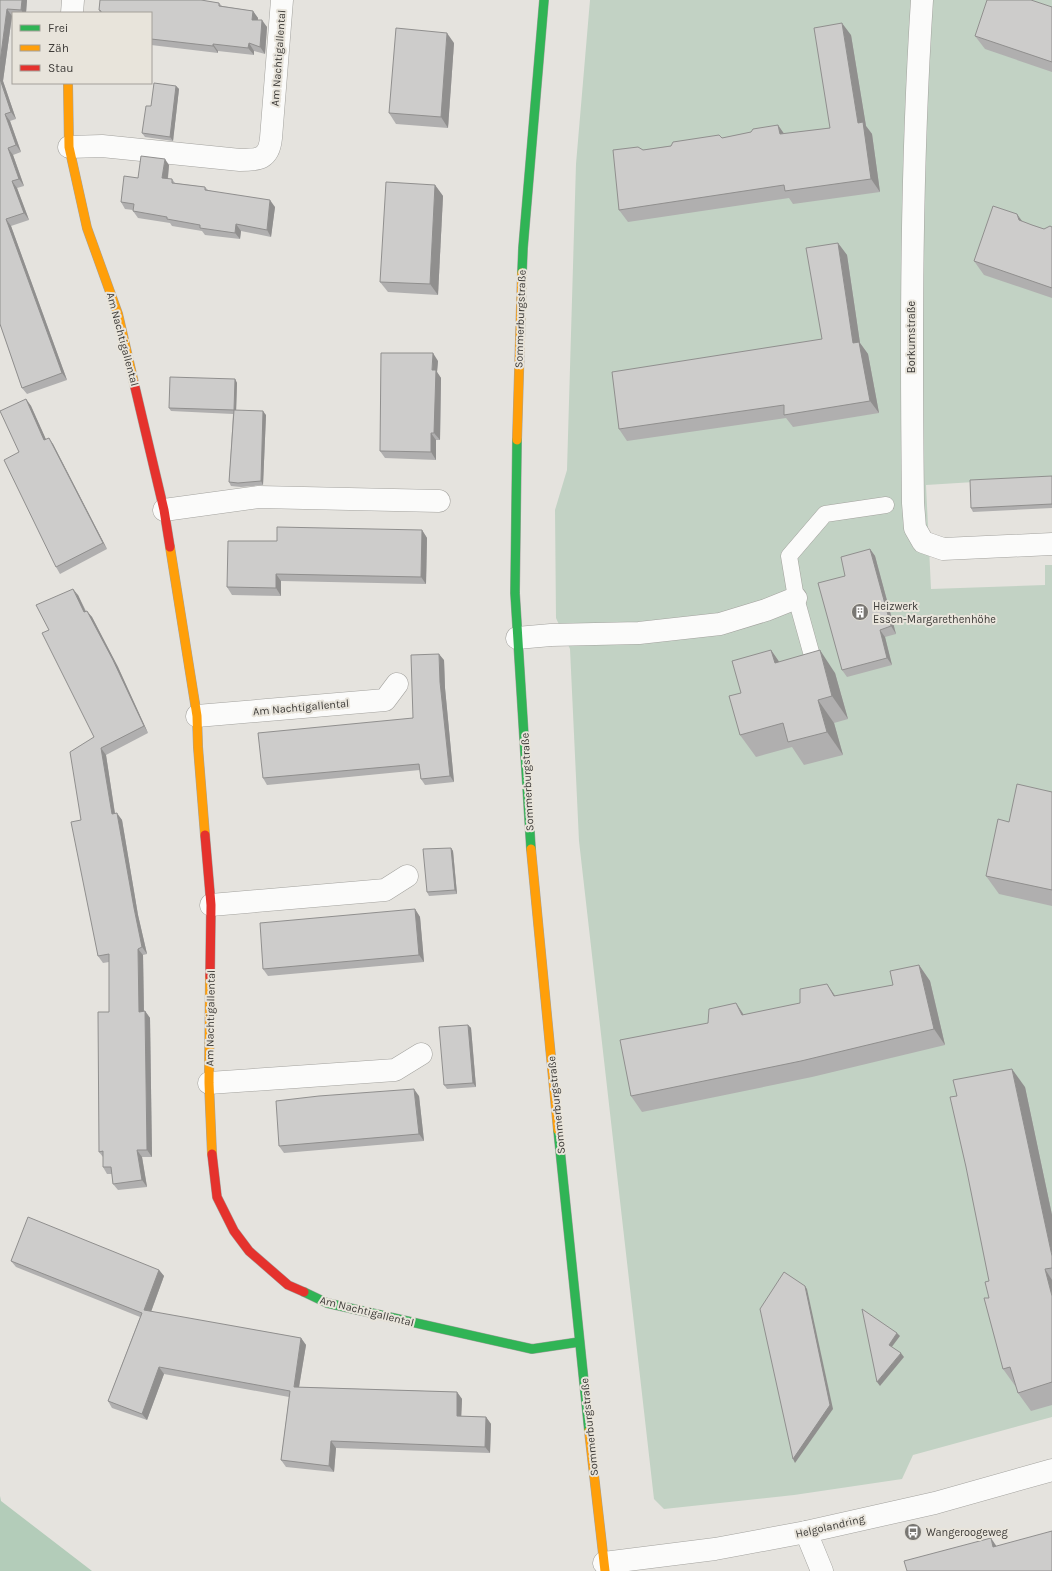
<svg xmlns="http://www.w3.org/2000/svg" width="1052" height="1571" viewBox="0 0 1052 1571" font-family="Karla,sans-serif">
<style>
.green{fill:#c2d2c4}
.forest{fill:#b3ccb9}
.lines{fill:none;stroke-linecap:round;stroke-linejoin:round}
.lane-casing{stroke:#a3a29e;stroke-width:17}
.street-casing{stroke:#a3a29e;stroke-width:23}
.fast-casing{stroke:#a3a29e;stroke-width:10}
.slow-casing{stroke:#a3a29e;stroke-width:10}
.jam-casing{stroke:#a3a29e;stroke-width:10}
.lane{stroke:#fbfbfa;stroke-width:16}
.street{stroke:#fbfbfa;stroke-width:22}
.fast{stroke:#30b455;stroke-width:9}
.slow{stroke:#ff9f0a;stroke-width:9}
.jam{stroke:#e5322d;stroke-width:9}
.wall{fill:#b0afaf}
.shaded-wall{fill:#908f8e}
.building{fill:#cdcccb;stroke:#908f8e}
.labels{text-anchor:middle;stroke-width:4;stroke-linejoin:round;paint-order:stroke}
.street-label{font-size:11px;fill:#3d3b38;stroke:#e8e4db}
.poi-label{font-size:11px;fill:#3d3b38;stroke:#e8e4db;text-anchor:start}
</style>
<rect width="100%" height="100%" fill="#e5e3de"/>
<polygon class="green" points="590,0 1052,0 1052,477 926,485 931,589 1045,585 1045,565 1052,565 1052,1417 913,1455 902,1479 794,1495 664,1509 654,1499 579,841 570,649 556,618 555,510 567,470 576,164"/>
<polygon class="forest" points="0,1496 1,1501 92,1571 0,1571"/>
<g class="lines">
<g class="lane-casing">
<polyline id="lane" points="811,652 796,598 789,556 825,514 886,505"/>
</g>
<g class="street-casing">
<g id="street">
<path d="M 922,0 C 911,168 911,335 913,503 L 915,528 L 923,542 L 943,549 L 1052,544"/>
<polyline points="72,13 73,0"/>
<path d="M 69,147 L 102,146 L 240,160 C 259,160 269,159 271,138 L 282,0"/>
<polyline points="164,510 259,497 439,501"/>
<polyline points="517,638 551,635 639,633 720,624 766,610 796,598"/>
<polyline points="197,716 385,700 397,684"/>
<polyline points="211,905 385,890 407,876"/>
<polyline points="209,1083 395,1070 421,1054"/>
<polyline points="806,1532 822,1571"/>
<polyline points="604,1563 715,1549 806,1532 935,1503 1052,1470"/>
</g>
</g>
<g class="fast-casing">
<g id="fast">
<polyline points="522,273 523,248 544,0"/>
<polyline points="517,440 515,593 531,849"/>
<polyline points="558,1130 589,1431"/>
<polyline points="304,1292 327,1303 532,1349 579,1342"/>
</g>
</g>
<g class="slow-casing">
<g id="slow">
<polyline points="68,83 69,147 87,228 118,314 134,383"/>
<polyline points="517,440 522,273"/>
<polyline points="170,547 197,716 198,747 205,835"/>
<polyline points="531,849 558,1130"/>
<polyline points="210,977 209,1083 212,1154"/>
<polyline points="589,1431 605,1571"/>
</g>
</g>
<g class="jam-casing">
<g id="jam">
<polyline points="134,383 164,510 170,547"/>
<polyline points="205,835 211,905 210,977"/>
<polyline points="212,1154 217,1197 234,1231 249,1251 288,1285 304,1292"/>
</g>
</g>
<use href="#lane" class="lane"/>
<use href="#street" class="street"/>
<use href="#fast" class="fast"/>
<use href="#slow" class="slow"/>
<use href="#jam" class="jam"/>
</g>
<g class="wall">
<polygon points="0,0 27,0 26,13 13,13 13,16 12,16 3,81 16,119 10,121 21,152 13,155 24,186 17,188 29,220 11,226 67,380 27,394 22,388 0,324"/>
<polygon points="206,1 219,3 222,6 253,11 258,18 258,20 267,27 265,54 254,51 254,55 218,51 218,53 151,45 151,13 100,13 99,10"/>
<polygon points="1052,7 1052,72 985,49 975,36"/>
<polygon points="851,35 866,126 872,134 880,192 793,204 789,198 628,222 619,210 643,150 722,138 751,132 778,125 784,134 830,128"/>
<polygon points="454,43 448,128 396,124 389,113"/>
<polygon points="176,86 179,89 173,141 145,137 142,133 151,106"/>
<polygon points="169,165 168,179 172,179 175,183 205,187 208,190 275,207 271,237 241,231 240,239 205,235 202,231 172,226 170,223 138,218 133,211 133,210 125,209 121,202 138,178"/>
<polygon points="435,185 443,196 438,295 388,292 380,282"/>
<polygon points="1023,222 1044,229 1052,227 1052,298 984,275 974,261"/>
<polygon points="838,243 847,255 860,343 868,354 879,413 793,427 786,418 627,441 619,429 822,339"/>
<polygon points="438,361 437,372 441,378 440,440 436,440 436,460 385,458 380,451"/>
<polygon points="235,379 237,383 236,410 266,415 263,485 241,487 231,486 229,482 233,414 171,411 169,408"/>
<polygon points="26,399 31,406 46,440 53,444 107,549 60,574 56,567 19,452"/>
<polygon points="1052,476 1052,508 973,512 971,508"/>
<polygon points="422,530 427,538 426,584 281,581 281,596 232,595 227,587 277,541"/>
<polygon points="870,549 875,556 896,634 885,637 892,665 847,677 842,670 845,576"/>
<polygon points="78,595 86,611 92,617 118,667 148,733 106,755 115,813 122,820 138,915 147,954 143,955 144,1011 145,1011 150,1018 152,1157 142,1157 147,1187 118,1190 113,1184 112,1174 107,1174 103,1167 103,1157 99,1152 109,1012 109,962 103,963 98,956 81,820 94,737 49,630"/>
<polygon points="771,650 779,662 835,673 848,719 834,723 843,755 804,765 792,747 756,757 740,735 741,693"/>
<polygon points="444,660 445,688 454,782 425,785 421,779 420,770 267,785 263,778 413,718"/>
<polygon points="1052,792 1052,906 999,894 986,876 1009,822"/>
<polygon points="451,848 453,851 457,894 429,896 427,892"/>
<polygon points="415,909 420,917 424,962 268,976 263,969"/>
<polygon points="919,965 930,981 945,1045 812,1077 642,1112 631,1096 708,1023 736,1003 744,1015 835,996 893,985"/>
<polygon points="468,1025 471,1028 476,1087 447,1089 444,1085"/>
<polygon points="1025,1087 1052,1215 1052,1405 1031,1411 1018,1393 1016,1387 1003,1369 989,1298"/>
<polygon points="419,1096 424,1141 284,1153 279,1146"/>
<polygon points="11,1261 159,1270 164,1276 151,1312 301,1338 306,1345 299,1387 457,1392 462,1399 461,1416 486,1417 491,1424 490,1453 336,1448 334,1472 286,1467 281,1460 289,1397 164,1374 147,1420 112,1408 108,1401 140,1317 16,1267"/>
</g>
<g class="shaded-wall">
<polygon points="22,0 27,0 26,13 23,13 21,10"/>
<polygon points="7,9 12,16 3,81 16,119 11,112 0,79 0,62"/>
<polygon points="253,11 258,18 257,27 252,20"/>
<polygon points="262,20 267,27 265,54 260,47"/>
<polygon points="842,23 851,35 866,126 872,134 880,192 871,179 858,123"/>
<polygon points="447,33 454,43 448,128 441,117"/>
<polygon points="249,43 254,51 254,55 248,48"/>
<polygon points="213,44 218,51 218,53 213,46"/>
<polygon points="176,86 179,89 173,141 170,137"/>
<polygon points="5,114 10,121 21,152 16,145"/>
<polygon points="778,125 787,138 780,134"/>
<polygon points="8,148 13,155 24,186 19,179"/>
<polygon points="165,159 169,165 167,185 162,178"/>
<polygon points="12,181 17,188 29,220 24,213"/>
<polygon points="435,185 443,196 438,295 430,284"/>
<polygon points="270,200 275,207 271,237 267,230"/>
<polygon points="1017,214 1027,228 1019,220"/>
<polygon points="6,219 11,226 67,380 62,373"/>
<polygon points="236,224 241,231 240,239 235,233"/>
<polygon points="838,243 847,255 860,343 868,354 879,413 870,401 853,343"/>
<polygon points="433,353 438,361 437,372 441,378 440,440 434,433 432,370"/>
<polygon points="235,379 237,383 236,414 234,410"/>
<polygon points="26,399 31,406 49,446 44,440"/>
<polygon points="263,411 266,415 263,485 261,481"/>
<polygon points="431,433 436,440 436,460 431,452"/>
<polygon points="49,438 53,444 107,549 103,543"/>
<polygon points="422,530 427,538 426,584 421,577"/>
<polygon points="870,549 875,556 896,634 891,626"/>
<polygon points="276,574 281,581 281,596 276,588"/>
<polygon points="73,589 78,595 89,619 84,612"/>
<polygon points="87,611 92,617 118,667 148,733 144,726"/>
<polygon points="880,630 885,637 892,665 887,658"/>
<polygon points="771,650 787,673 775,663"/>
<polygon points="820,650 835,673 848,719 832,696"/>
<polygon points="439,654 444,660 445,688 454,782 450,776 440,682"/>
<polygon points="818,700 834,723 843,755 827,732"/>
<polygon points="101,748 106,755 116,821 112,814"/>
<polygon points="117,813 122,820 138,915 147,954 142,947 134,908"/>
<polygon points="451,848 453,851 457,894 455,890"/>
<polygon points="415,909 420,917 424,962 419,955"/>
<polygon points="138,949 143,955 144,1018 139,1012"/>
<polygon points="919,965 930,981 945,1045 934,1029"/>
<polygon points="827,984 838,1000 834,996"/>
<polygon points="736,1003 747,1020 742,1015"/>
<polygon points="145,1011 150,1018 152,1157 147,1150"/>
<polygon points="468,1025 471,1028 476,1087 473,1083"/>
<polygon points="1012,1069 1025,1087 1052,1215 1052,1256"/>
<polygon points="414,1089 419,1096 424,1141 419,1134"/>
<polygon points="137,1150 142,1157 147,1187 142,1180"/>
<polygon points="1045,1269 1052,1280 1052,1296"/>
<polygon points="159,1270 164,1276 149,1317 144,1310"/>
<polygon points="805,1286 807,1289 833,1409 795,1463 793,1459"/>
<polygon points="897,1333 900,1336 891,1348 889,1345"/>
<polygon points="301,1338 306,1345 298,1393 294,1387"/>
<polygon points="901,1353 904,1357 880,1386 877,1382"/>
<polygon points="159,1367 164,1374 147,1420 142,1414"/>
<polygon points="457,1392 462,1399 461,1423 457,1416"/>
<polygon points="486,1417 491,1424 490,1453 485,1447"/>
<polygon points="331,1441 336,1448 334,1472 329,1466"/>
<polygon points="991,1538 999,1550 993,1547"/>
</g>
<g class="building">
<polygon points="0,0 22,0 21,10 7,9 0,62"/>
<polygon points="100,0 201,0 219,3 219,6 253,11 252,20 262,20 260,47 249,43 248,48 213,44 213,46 151,39 151,13 101,13 101,11 99,10"/>
<polygon points="987,0 1031,0 1052,7 1052,62 975,36"/>
<polygon points="842,23 858,123 863,122 871,179 785,191 784,185 619,210 613,150 638,147 643,150 671,146 673,142 719,135 722,138 751,132 753,129 778,125 780,134 830,128 814,28"/>
<polygon points="396,28 447,33 441,117 389,113"/>
<polygon points="0,79 11,112 5,114 16,145 8,148 19,179 12,181 24,213 6,219 62,373 22,388 0,324"/>
<polygon points="154,83 176,86 170,137 142,133 146,106 151,106"/>
<polygon points="141,156 165,159 162,178 172,179 172,183 205,187 205,190 270,200 267,230 236,224 235,233 200,228 200,225 167,219 167,217 133,211 134,204 121,202 124,176 138,178"/>
<polygon points="386,182 435,185 430,284 380,282"/>
<polygon points="993,206 1017,214 1019,220 1032,225 1044,229 1050,226 1052,227 1052,288 974,261"/>
<polygon points="838,243 853,343 859,342 870,401 784,415 784,405 619,429 612,372 822,339 806,248"/>
<polygon points="381,353 433,353 432,370 436,370 434,433 431,433 431,452 380,451"/>
<polygon points="170,377 235,379 234,410 169,408"/>
<polygon points="26,399 44,440 49,438 103,543 56,567 4,460 19,452 0,411"/>
<polygon points="234,410 263,411 261,481 238,483 229,482"/>
<polygon points="1052,476 1052,504 971,508 970,480"/>
<polygon points="277,527 422,530 421,577 276,574 276,588 227,587 228,541 277,541"/>
<polygon points="870,549 891,626 880,630 887,658 842,670 818,583 845,576 841,557"/>
<polygon points="73,589 84,612 87,611 113,660 144,726 101,748 112,814 117,813 134,908 142,947 138,949 139,1012 145,1011 147,1150 137,1150 142,1180 113,1184 111,1167 103,1167 103,1151 99,1152 98,1012 109,1012 109,954 98,956 71,822 81,820 70,752 94,737 42,633 49,630 36,605"/>
<polygon points="771,650 775,663 820,650 832,696 818,700 827,732 788,742 783,723 740,735 729,696 741,693 732,661"/>
<polygon points="439,654 440,682 450,776 421,779 419,764 263,778 258,733 413,718 411,655"/>
<polygon points="1017,784 1052,792 1052,890 986,876 998,819 1009,822"/>
<polygon points="451,848 455,890 427,892 423,849"/>
<polygon points="415,909 419,955 263,969 260,923"/>
<polygon points="919,965 934,1029 801,1061 631,1096 620,1040 708,1023 709,1009 736,1003 742,1015 800,1003 800,989 827,984 834,996 893,985 890,971"/>
<polygon points="468,1025 473,1083 444,1085 439,1027"/>
<polygon points="1012,1069 1052,1256 1052,1268 1045,1269 1052,1296 1052,1382 1018,1393 1010,1367 1003,1369 984,1298 989,1298 985,1282 989,1281 966,1167 950,1097 957,1096 953,1080"/>
<polygon points="414,1089 419,1134 279,1146 276,1101 319,1096"/>
<polygon points="28,1217 159,1270 144,1310 301,1338 294,1387 457,1392 457,1416 486,1417 485,1447 331,1441 329,1466 281,1460 290,1391 159,1367 142,1414 108,1401 142,1313 11,1261"/>
<polygon points="784,1272 805,1286 830,1405 793,1459 760,1309"/>
<polygon points="862,1309 897,1333 889,1345 901,1353 877,1382"/>
<polygon points="1052,1531 1052,1571 907,1571 904,1561 991,1538 993,1547"/>
</g>
<defs>
<g id="building-disc" transform="scale(0.9)"><circle r="9.5" fill="#787672" stroke="#e8e4db"/><path d="M-4-6H4V6H1V3H-1V6H-4ZM-2.5-4.3h1.7v1.8h-1.7ZM.8-4.3h1.7v1.8H.8ZM-2.5-1h1.7V.8h-1.7ZM.8-1h1.7V.8H.8Z" fill="#fff"/></g>
<g id="bus-disc" transform="scale(0.9)"><circle r="9.5" fill="#787672" stroke="#e8e4db"/><path d="M-5-6H5V4H4V6H2V4H-2V6H-4V4H-5ZM-3.5-4V0h7V-4ZM-3.5 1.2v1.5H-2V1.2ZM2 1.2v1.5H3.5V1.2Z" fill="#fff"/></g>
</defs>
<g fill-rule="evenodd">
<use href="#building-disc" x="860" y="612"/>
<use href="#bus-disc" x="913" y="1532"/>
</g>
<g class="labels">
<g class="street-label">
<text transform="translate(278 58) rotate(-86)" y="4">Am Nachtigallental</text>
<text transform="translate(520 319) rotate(-88)" y="4">Sommerburgstraße</text>
<text transform="translate(911 337) rotate(-90)" y="4">Borkumstraße</text>
<text transform="translate(123 339) rotate(75)" y="4">Am Nachtigallental</text>
<text transform="translate(301 707) rotate(-5)" y="4">Am Nachtigallental</text>
<text transform="translate(527 782) rotate(-93)" y="4">Sommerburgstraße</text>
<text transform="translate(210 1018) rotate(-89)" y="4">Am Nachtigallental</text>
<text transform="translate(556 1105) rotate(-96)" y="4">Sommerburgstraße</text>
<text transform="translate(367 1311) rotate(14)" y="4">Am Nachtigallental</text>
<text transform="translate(589 1427) rotate(-96)" y="4">Sommerburgstraße</text>
<text transform="translate(830 1526) rotate(-13)" y="4">Helgolandring</text>
</g>
<g class="poi-label">
<text x="873" y="610">Heizwerk<tspan x="873" dy="13">Essen-Margarethenhöhe</tspan></text>
<text x="926" y="1536">Wangeroogeweg</text>
</g>
</g>
<rect x="12" y="12" width="140" height="72" fill="#e8e4db" stroke="#a4a09a"/>
<rect x="20" y="25" width="20" height="6" fill="#30b455" stroke="#a4a09a"/>
<text x="48" y="32" font-size="12" fill="#3d3b38">Frei</text>
<rect x="20" y="45" width="20" height="6" fill="#ff9f0a" stroke="#a4a09a"/>
<text x="48" y="52" font-size="12" fill="#3d3b38">Zäh</text>
<rect x="20" y="65" width="20" height="6" fill="#e5322d" stroke="#a4a09a"/>
<text x="48" y="72" font-size="12" fill="#3d3b38">Stau</text>
</svg>
